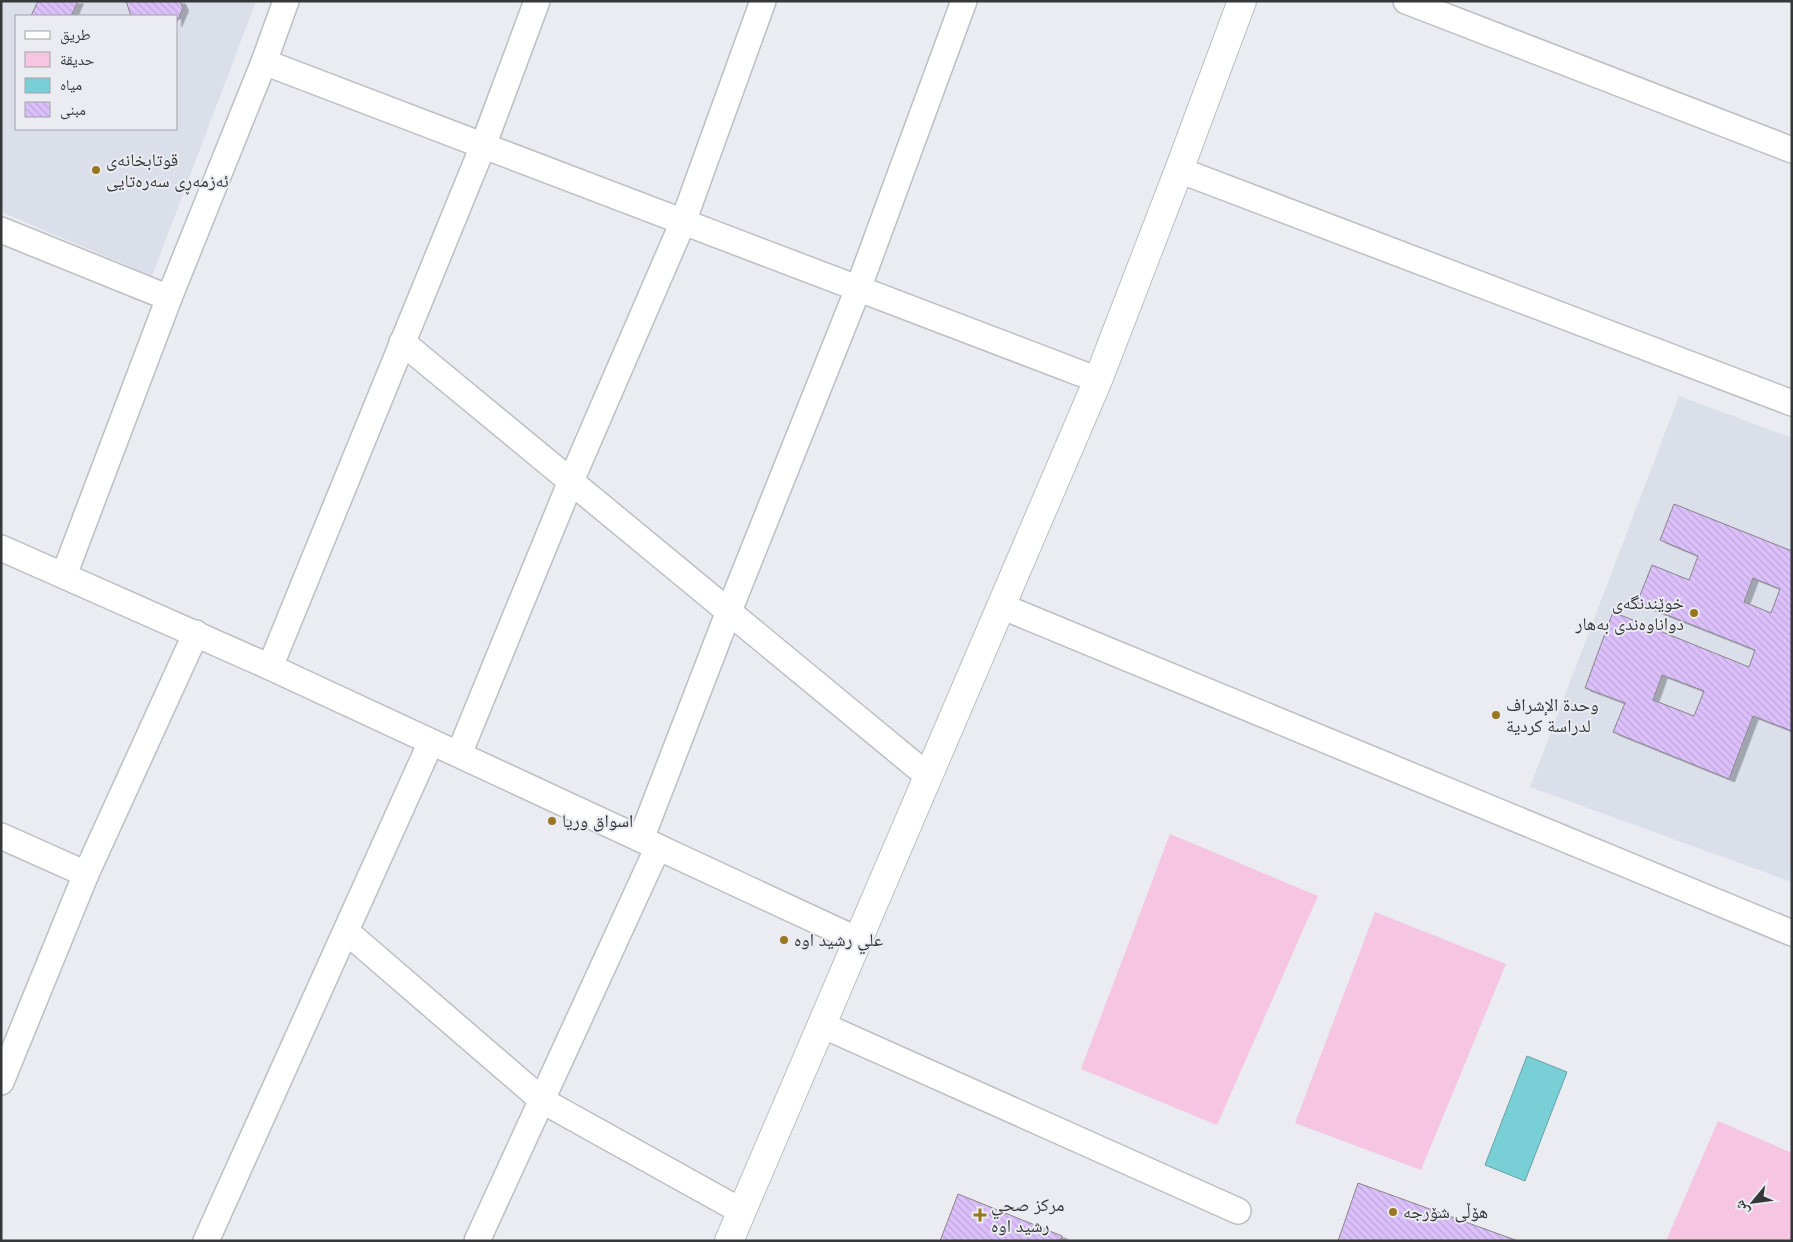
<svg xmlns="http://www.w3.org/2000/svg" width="1793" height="1242" viewBox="0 0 1793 1242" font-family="Mulish,'Noto Naskh Arabic',sans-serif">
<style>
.built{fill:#dadfea;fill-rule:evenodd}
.green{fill:#f5c5e2}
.water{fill:#78d0d6;stroke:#64a2a7}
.building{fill:url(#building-back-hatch);stroke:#87848a;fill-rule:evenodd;filter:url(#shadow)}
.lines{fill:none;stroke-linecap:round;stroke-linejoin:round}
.minor-casing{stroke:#bcbec4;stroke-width:28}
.tertiary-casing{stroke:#bcbec4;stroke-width:30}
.minor{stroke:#fff;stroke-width:25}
.tertiary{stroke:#fff;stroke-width:28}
.poi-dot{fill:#997721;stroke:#eaecf2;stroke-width:2}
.labels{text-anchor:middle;stroke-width:4;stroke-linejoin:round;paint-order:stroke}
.poi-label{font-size:18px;fill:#363739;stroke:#eaecf2;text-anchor:start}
</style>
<defs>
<pattern id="building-back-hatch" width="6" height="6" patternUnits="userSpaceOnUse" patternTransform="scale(1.25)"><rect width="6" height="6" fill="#dcc0fb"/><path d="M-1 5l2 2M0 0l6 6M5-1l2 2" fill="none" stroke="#bda6d8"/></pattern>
<filter id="shadow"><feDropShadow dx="5.5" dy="3" stdDeviation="0" flood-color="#0004"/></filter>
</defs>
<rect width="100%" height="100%" fill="#eaecf2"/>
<g class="built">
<path d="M 1,1 L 256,1 L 152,276 L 1,212 ZM 16,16 L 176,16 L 176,129 L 16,129 Z"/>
<polygon points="1679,396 1792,438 1792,882 1530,787"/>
</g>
<g class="green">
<polygon points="1170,834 1318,896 1217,1125 1081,1069"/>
<polygon points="1375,912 1506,964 1421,1170 1295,1123"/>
<polygon points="1718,1121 1792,1153 1792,1241 1666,1241"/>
</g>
<polygon class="water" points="1527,1056 1567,1072 1525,1181 1485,1165"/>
<g class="building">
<polygon points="38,1 78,1 71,16 31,16"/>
<polygon points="126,1 180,1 183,8 176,24 176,16 131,16"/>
<path d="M 1674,504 L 1792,551 L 1792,731 L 1753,716 L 1729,779 L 1613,732 L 1625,703 L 1585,688 L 1613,612 L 1749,667 L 1755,650 L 1637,603 L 1652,565 L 1689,580 L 1698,556 L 1660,540 ZM 1753,578 L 1780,589 L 1771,613 L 1744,602 ZM 1662,675 L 1704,691 L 1694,716 L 1653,700 Z"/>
<polygon points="1358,1183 1518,1241 1338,1241"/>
<polygon points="958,1194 1062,1236 1060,1241 940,1241"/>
</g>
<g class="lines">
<g class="minor-casing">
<g id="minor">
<polyline points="1406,1 1792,150"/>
<polyline points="264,62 1098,380"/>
<polyline points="1179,170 1792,403"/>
<polyline points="1,230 169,298"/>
<polyline points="402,342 928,776"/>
<polyline points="1,548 270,667 858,940"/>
<polyline points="64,575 169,298 264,62 286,1"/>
<polyline points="1001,606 1792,933"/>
<polyline points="270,667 483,146 537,1"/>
<polyline points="459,754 571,481 683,222 763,1"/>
<polyline points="1,836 86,874"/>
<polyline points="641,839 729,611 858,289 964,1"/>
<polyline points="347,932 543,1101 741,1211"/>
<polyline points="822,1025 1238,1211"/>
<polyline points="1,1082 86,874 196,633"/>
<polyline points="206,1241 431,742"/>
<polyline points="477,1241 658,847"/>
</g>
</g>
<g class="tertiary-casing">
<polyline id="tertiary" points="729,1241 1098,380 1179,170 1242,1"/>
</g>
<use href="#minor" class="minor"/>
<use href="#tertiary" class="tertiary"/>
</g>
<g class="poi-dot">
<circle cx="96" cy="170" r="5"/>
<circle cx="1694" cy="613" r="5"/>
<circle cx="1496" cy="715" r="5"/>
<circle cx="552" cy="821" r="5"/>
<circle cx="784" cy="940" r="5"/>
<circle cx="1393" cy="1212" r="5"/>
<path d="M977.5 1207.5h5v5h5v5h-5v5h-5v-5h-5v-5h5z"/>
</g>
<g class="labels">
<g class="poi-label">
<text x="106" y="166">قوتابخانەی<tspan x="106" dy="21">ئەزمەڕی سەرەتایی</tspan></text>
<text x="1684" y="609" text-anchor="end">خوێندنگەی<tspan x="1684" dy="21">دواناوەندی بەهار</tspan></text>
<text x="1506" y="711">وحدة الإشراف<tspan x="1506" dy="21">لدراسة كردية</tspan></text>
<text x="562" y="827">اسواق وريا</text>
<text x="794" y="946">علي رشيد اوه</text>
<text x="991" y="1211">مركز صحي<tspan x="991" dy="21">رشيد اوه</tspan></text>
<text x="1403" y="1218">هۆڵی شۆرجە</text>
</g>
</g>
<rect width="1793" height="1242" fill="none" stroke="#363739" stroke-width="5"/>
<rect x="15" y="15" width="162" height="115" fill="#eaecf2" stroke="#a2a4a8"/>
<rect x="25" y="31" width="25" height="8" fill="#ffffff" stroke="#a2a4a8"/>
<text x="60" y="40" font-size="15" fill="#363739">طريق</text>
<rect x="25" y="52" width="25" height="15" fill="#f5c5e2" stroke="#a2a4a8"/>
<text x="60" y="65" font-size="15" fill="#363739">حديقة</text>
<rect x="25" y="78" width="25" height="15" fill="#78d0d6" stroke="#a2a4a8"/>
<text x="60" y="90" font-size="15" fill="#363739">مياه</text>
<rect x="25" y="102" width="25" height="15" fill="url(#building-back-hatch)" stroke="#a2a4a8"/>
<text x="60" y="115" font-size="15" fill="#363739">مبنى</text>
<g transform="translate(1753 1202) rotate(241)" stroke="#eaecf2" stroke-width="4" paint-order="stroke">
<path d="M0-4L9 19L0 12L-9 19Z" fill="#363739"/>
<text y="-8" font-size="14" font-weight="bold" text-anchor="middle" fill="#363739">ش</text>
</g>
</svg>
